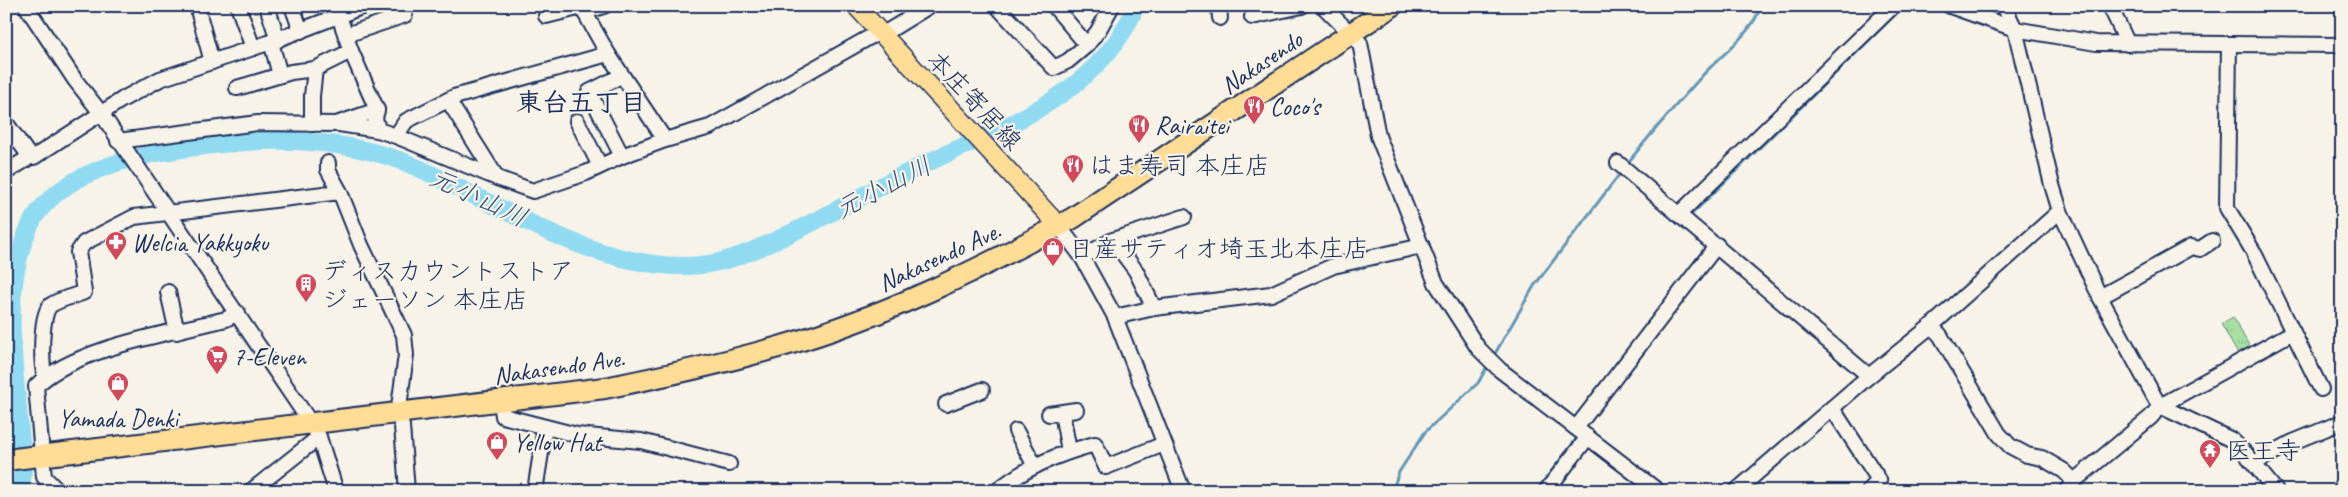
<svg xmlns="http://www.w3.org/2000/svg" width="2348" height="497" viewBox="0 0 2348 497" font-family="Caveat,'Klee One',sans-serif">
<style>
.park{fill:url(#park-tufts);stroke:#618780}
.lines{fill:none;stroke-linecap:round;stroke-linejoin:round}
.stream{stroke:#6296b7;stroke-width:3}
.river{stroke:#91dbf2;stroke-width:18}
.minor-casing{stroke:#1b2f5e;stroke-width:18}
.major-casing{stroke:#1b2f5e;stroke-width:21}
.highway-casing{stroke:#1b2f5e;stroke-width:24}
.minor{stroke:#f7f3e8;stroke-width:14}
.major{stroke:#ffdd96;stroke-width:18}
.highway{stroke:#ffdd96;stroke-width:20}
.labels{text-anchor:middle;stroke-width:4.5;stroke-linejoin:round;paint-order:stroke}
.street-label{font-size:25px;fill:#1b2f5e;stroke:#f7f3e8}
.poi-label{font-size:25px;fill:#1b2f5e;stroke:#f7f3e8;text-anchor:start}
.neighbourhood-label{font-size:26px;font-weight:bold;fill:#1b2f5e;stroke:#f7f3e8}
.water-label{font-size:26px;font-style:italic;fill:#33517c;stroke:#f7f3e8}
</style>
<defs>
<pattern id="park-tufts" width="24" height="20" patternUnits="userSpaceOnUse" patternTransform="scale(1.25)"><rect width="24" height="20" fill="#a7dfa3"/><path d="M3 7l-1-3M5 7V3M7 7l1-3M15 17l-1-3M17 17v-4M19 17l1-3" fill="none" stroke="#8fc08f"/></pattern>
</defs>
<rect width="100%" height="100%" fill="#f7f3e8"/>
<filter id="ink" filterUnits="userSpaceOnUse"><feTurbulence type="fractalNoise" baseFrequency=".02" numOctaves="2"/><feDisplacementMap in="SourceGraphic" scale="10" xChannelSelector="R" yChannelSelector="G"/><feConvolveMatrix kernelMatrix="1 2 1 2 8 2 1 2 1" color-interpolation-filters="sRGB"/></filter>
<g filter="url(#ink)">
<polygon class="park" points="2233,317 2251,349 2239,356 2221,324"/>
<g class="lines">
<g class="stream">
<path d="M 1627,164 C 1650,134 1676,105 1702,76 C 1722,54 1751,35 1761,6"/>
<polyline points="1689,217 1904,6"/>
<polyline points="1493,357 1534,286 1622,171"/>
<polyline points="1392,491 1399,472 1425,432 1478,383 1488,365"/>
<polyline points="1536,491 1578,437"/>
</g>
<path class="river" d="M 20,491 C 25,471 22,451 20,431 C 14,358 0,290 31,223 C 54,182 108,163 152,154 C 235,139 318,132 399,160 C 421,168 441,179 461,189 C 531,223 602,265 681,266 C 722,267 753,251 789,234 C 841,209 891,179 944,155 C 1018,122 1104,86 1136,6"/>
<g class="minor-casing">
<g id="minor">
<polyline points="26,6 75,80 101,113 312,425 319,437 336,491"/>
<polyline points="238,6 253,48"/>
<polyline points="267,6 278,40"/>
<polyline points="292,6 301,31"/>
<polyline points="581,6 608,54"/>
<polyline points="997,6 1054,68 1068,61 1087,45"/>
<polyline points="1054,6 1087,45 1098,31 1112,6"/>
<polyline points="1219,6 1220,18"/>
<polyline points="1323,6 1360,43 1378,136 1436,283 1478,348 1500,370 1658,491"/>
<polyline points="1950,6 2015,29 2096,43 2342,45"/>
<polyline points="2004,6 2015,29 2052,185 2060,211 2100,297 2155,398 2160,406 2232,440 2246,454 2276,491"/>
<polyline points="2110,6 2128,44"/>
<polyline points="584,12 604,6"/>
<polyline points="199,14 212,62"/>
<polyline points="339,16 351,51 377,110 375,118 378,130 396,136 406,121 454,97 608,54 665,140"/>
<polyline points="546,16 582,7"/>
<polyline points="1252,17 1302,6"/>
<polyline points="346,35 405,15"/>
<polyline points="271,42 280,75"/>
<polyline points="2229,44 2227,208 2253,251 2321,389"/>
<polyline points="621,76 589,92 622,156"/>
<polyline points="237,88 291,72 315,69"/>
<polyline points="448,100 497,178"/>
<polyline points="577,121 600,166"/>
<polyline points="6,123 30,157"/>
<polyline points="312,124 312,96 315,69 351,51"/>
<polyline points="339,124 378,130"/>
<polyline points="396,136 497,178 533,191 586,173 622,156 665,140 710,127 870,37 890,30 929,6"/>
<polyline points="118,141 258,123 336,124 377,110"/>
<polyline points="328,163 328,170 340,192"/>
<polyline points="1618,163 1869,376"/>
<polyline points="6,172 30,157 34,157 123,99 160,79 265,44 364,6"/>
<polyline points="1680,213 1893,6"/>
<polyline points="1059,226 1082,257 1115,317 1183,491"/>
<polyline points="1113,240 1136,271 1154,308"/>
<polyline points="1082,257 1113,240 1184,217"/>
<polyline points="168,292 177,332"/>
<polyline points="2100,297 2191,247 2200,249 2212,241"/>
<polyline points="1115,317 1154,308 1271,294 1333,266 1422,246"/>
<polyline points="1931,326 1940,335 1999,434 2010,446 2027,455 2042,458 2064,471 2074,481"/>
<path d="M 45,377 C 41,365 40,313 51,305 C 60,299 75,296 84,292 L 78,252 L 84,243 L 134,217 L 340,192 L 361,245 L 404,335 L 406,355 L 398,414 L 402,426 L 407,491"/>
<polyline points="501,401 503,416 577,435 641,441 729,464"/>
<polyline points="946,404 982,390"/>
<polyline points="1832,408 1879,480 1869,491"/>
<polyline points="1062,413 1069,451"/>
<polyline points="1049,414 1076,410"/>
<polyline points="1576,428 1717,245"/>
<polyline points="1016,431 1035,466"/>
<polyline points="2254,463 2293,442 2342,422"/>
<path d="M 58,491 L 44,477 L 36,386 C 76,347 172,333 226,319 L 238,313"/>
<polyline points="251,491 319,437"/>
<polyline points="535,491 545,427"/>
<path d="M 997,491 C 1026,467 1058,454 1095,444 L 1106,467 L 1164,444"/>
<polyline points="1546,491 1588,437"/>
<polyline points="1736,491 1869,376 1931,326 2060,211"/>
<polyline points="2066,491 2074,481 2151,417 2160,406 2293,332"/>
</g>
</g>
<g class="major-casing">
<polyline id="major" points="856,6 1059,226"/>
</g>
<g class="highway-casing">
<path id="highway" d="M 6,460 L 605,388 C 665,376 724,363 782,346 C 884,317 981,269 1073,218 L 1392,6"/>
</g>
<use href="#minor" class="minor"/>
<use href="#major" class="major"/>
<use href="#highway" class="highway"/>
</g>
</g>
<defs>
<g id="restaurant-pin" transform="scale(1.125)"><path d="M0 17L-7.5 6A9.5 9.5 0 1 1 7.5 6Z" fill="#d1495b" stroke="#f7f3e8"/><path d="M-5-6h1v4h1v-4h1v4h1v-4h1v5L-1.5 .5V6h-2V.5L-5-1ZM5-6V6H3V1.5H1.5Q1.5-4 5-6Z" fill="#fff"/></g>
<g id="pharmacy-pin" transform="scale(1.125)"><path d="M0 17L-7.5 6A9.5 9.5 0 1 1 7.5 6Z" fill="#d1495b" stroke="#f7f3e8"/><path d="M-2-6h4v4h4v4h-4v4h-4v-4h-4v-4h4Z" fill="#fff"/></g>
<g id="shop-pin" transform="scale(1.125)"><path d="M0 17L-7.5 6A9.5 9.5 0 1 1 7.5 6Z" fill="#d1495b" stroke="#f7f3e8"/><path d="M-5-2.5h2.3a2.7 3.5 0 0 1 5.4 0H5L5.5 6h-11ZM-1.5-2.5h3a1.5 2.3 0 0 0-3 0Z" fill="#fff"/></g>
<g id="building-pin" transform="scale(1.125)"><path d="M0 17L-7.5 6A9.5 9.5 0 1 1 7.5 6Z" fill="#d1495b" stroke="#f7f3e8"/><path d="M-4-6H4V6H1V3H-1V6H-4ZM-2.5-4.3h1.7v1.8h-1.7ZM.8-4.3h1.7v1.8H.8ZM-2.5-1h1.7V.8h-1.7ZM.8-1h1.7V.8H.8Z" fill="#fff"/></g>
<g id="supermarket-pin" transform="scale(1.125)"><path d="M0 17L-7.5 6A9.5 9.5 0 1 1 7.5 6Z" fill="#d1495b" stroke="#f7f3e8"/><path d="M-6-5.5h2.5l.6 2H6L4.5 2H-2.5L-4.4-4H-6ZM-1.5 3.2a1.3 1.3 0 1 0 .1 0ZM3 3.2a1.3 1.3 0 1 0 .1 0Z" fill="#fff"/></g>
<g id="temple-pin" transform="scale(1.125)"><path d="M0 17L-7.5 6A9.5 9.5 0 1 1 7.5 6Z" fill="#d1495b" stroke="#f7f3e8"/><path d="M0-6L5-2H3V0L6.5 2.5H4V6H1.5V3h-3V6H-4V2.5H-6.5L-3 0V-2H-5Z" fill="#fff"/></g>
</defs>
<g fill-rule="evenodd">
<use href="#restaurant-pin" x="1254" y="106"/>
<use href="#restaurant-pin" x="1139" y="125"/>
<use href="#restaurant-pin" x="1073" y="165"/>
<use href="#pharmacy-pin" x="116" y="242"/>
<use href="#shop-pin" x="1053" y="248"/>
<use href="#building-pin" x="306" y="284"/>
<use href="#supermarket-pin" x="217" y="356"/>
<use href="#shop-pin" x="118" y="383"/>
<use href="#shop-pin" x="497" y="442"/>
<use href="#temple-pin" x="2210" y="450"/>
</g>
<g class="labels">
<g class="street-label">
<text transform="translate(1261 62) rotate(-34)" y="9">Nakasendo</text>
<text transform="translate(975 100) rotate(47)" y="9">本庄寄居線</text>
<text transform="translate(939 256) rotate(-25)" y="9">Nakasendo Ave.</text>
<text transform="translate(559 366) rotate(-8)" y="9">Nakasendo Ave.</text>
</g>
<g class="poi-label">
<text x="1270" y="115">Coco's</text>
<text x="1155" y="134">Rairaitei</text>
<text x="1089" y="174">はま寿司 本庄店</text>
<text x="132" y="251">Welcia Yakkyoku</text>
<text x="1069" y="257">日産サティオ埼玉北本庄店</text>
<text x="322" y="279">ディスカウントストア<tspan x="322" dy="29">ジェーソン 本庄店</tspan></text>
<text x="233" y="365">7-Eleven</text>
<text x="118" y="427" text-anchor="middle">Yamada Denki</text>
<text x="513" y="451">Yellow Hat</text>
<text x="2226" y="459">医王寺</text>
</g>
<g class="neighbourhood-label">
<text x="581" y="111">東台五丁目</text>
</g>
<g class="water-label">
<text transform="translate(883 187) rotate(-27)" y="9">元小山川</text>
<text transform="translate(479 197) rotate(25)" y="9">元小山川</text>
</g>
</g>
<rect width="2348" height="497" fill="none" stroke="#f7f3e8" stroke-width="25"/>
<rect x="12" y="12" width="2323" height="472" fill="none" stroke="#1b2f5e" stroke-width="2" filter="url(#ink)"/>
</svg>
